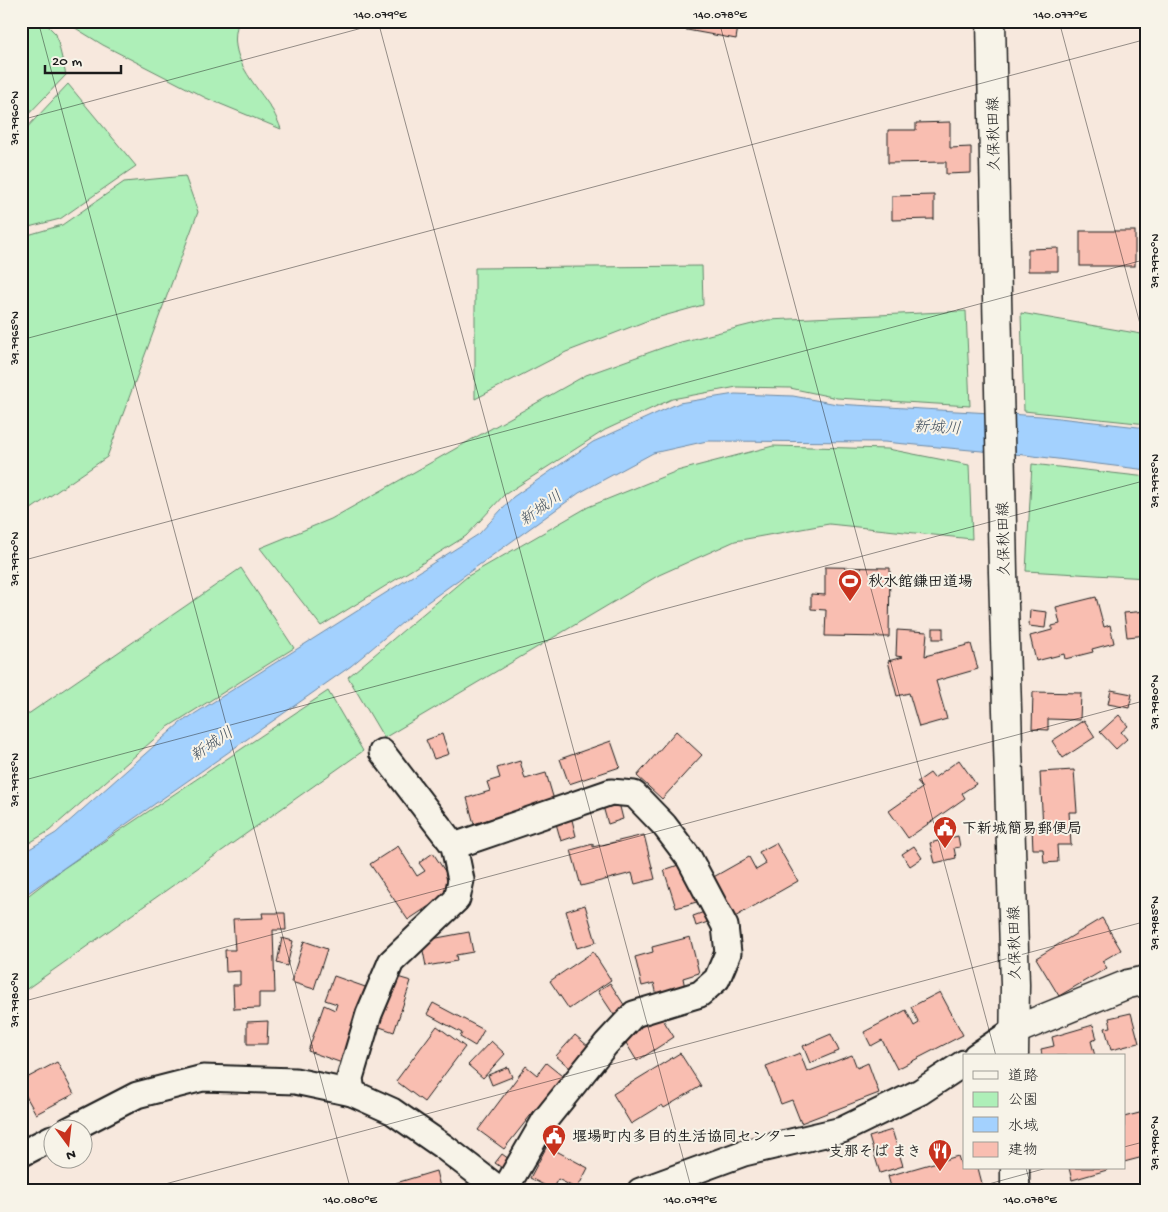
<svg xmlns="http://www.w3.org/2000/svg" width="1168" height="1212" viewBox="0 0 1168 1212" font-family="'Gochi Hand','Klee One',sans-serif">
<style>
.green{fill:#aeefb8;stroke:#65866a}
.water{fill:#a3d1fe;stroke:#6d89a4}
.building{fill:#f9beb1;stroke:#1c1c1c}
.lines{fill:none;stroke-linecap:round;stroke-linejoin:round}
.minor-casing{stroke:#1c1c1c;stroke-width:29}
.tertiary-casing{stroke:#1c1c1c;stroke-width:31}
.secondary-casing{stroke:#1c1c1c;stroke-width:31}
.minor{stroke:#f7f3e8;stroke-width:25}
.tertiary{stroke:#f7f3e8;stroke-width:28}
.secondary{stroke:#f7f3e8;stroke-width:28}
.ticks{fill:none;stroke:#1c1c1c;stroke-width:1;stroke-opacity:0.45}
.labels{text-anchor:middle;stroke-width:4;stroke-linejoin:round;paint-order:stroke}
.street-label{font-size:15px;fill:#1c1c1c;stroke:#f7f3e8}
.poi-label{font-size:15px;font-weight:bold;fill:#1c1c1c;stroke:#f7f3e8;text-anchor:start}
.water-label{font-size:16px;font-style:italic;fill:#445260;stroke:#f7f3e8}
.neatline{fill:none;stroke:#1c1c1c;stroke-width:2}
.ticks-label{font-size:12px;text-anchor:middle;fill:#1c1c1c}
</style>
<rect width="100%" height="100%" fill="#f7e8dd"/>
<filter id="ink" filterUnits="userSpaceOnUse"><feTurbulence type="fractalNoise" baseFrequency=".02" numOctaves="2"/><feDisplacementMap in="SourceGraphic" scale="10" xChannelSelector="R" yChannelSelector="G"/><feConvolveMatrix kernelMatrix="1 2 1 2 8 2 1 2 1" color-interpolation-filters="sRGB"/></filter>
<g filter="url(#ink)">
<g class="green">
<polygon points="21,21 43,21 56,34 66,75 21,122"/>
<path d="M 64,21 L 239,21 C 225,56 256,84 273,111 C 276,117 279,123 281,129 L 206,98 L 103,45 Z"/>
<polygon points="68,84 136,166 60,219 21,229 21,134"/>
<polygon points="185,176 198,212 107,457 21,516 21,237 62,225 124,182"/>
<polygon points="702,266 703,305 649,320 566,352 475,399 475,268"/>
<polygon points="966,311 970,406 837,398 790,388 737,387 672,399 605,430 504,495 466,536 321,626 260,548 331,519 586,375 673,344 768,320"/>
<polygon points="1021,313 1147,335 1147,424 1024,411"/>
<polygon points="773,446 888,449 969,465 972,539 829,524 735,541 659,575 384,738 348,677 468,576 588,507 677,471"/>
<polygon points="1032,464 1147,477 1147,578 1026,571"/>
<polygon points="241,568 294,648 168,727 49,831 21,848 21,719"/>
<polygon points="328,691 363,751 21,993 21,901 64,868"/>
</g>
<polygon class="water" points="735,394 793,396 837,404 1041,416 1147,428 1147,470 1025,455 884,442 707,441 653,453 579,493 422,606 351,666 21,898 21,854 56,833 180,723 479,534 513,497 593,442 679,403"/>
<g class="building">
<polygon points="672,21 739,21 736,39 671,27"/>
<polygon points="950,122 950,148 971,147 971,173 946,174 946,162 888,163 888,130 916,130 916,123"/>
<polygon points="934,195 934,219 892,220 892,196"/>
<rect x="1080" y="231" width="55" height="35"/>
<polygon points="1058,248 1058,271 1028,271 1028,249"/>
<polygon points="825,567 890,568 889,637 825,636 826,610 811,609 811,594 825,595"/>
<polygon points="1096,597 1104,627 1110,625 1114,643 1092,649 1093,652 1065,659 1064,654 1036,661 1030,636 1052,630 1052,626 1060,624 1056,607"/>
<polygon points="1030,610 1047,612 1045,628 1029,626"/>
<polygon points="1147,611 1147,635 1127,637 1124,613"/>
<rect x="933" y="628" width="10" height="11"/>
<polygon points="897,630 927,632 925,656 971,644 978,669 936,681 947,719 919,727 909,693 897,696 888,661 903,657 896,656"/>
<polygon points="1111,690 1132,694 1129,708 1108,704"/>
<polygon points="1033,692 1081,693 1080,720 1048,719 1048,730 1032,729"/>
<polygon points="1119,715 1128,726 1121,732 1127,739 1116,749 1100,732"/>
<polygon points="1084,720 1095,737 1063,758 1052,741"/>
<polygon points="676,731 702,755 662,799 637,776"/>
<polygon points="442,734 449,754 434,759 426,740"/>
<polygon points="611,741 620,767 569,784 560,759"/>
<polygon points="959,760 976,784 962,793 965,798 908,838 889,811 922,788 917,782 930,773 934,778"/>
<polygon points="520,761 525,779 546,773 554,800 474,824 467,798 490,791 487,782 500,778 497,768"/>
<polygon points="1074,770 1077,812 1069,812 1071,845 1057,845 1058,862 1044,863 1043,849 1033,849 1032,828 1043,828 1040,772"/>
<polygon points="618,799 623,819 608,824 602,803"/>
<polygon points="571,816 576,836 561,841 555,820"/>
<polygon points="644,835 655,879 635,884 632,873 581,886 571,850 593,844 593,847"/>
<polygon points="958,836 960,847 954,848 956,858 935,863 930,843"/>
<polygon points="776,843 798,881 733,918 710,879 749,857 756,870 766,864 759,852"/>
<polygon points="398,846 417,876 425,871 419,863 433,853 456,888 408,920 370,864"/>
<polygon points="914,846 922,858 910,866 902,854"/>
<polygon points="687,862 700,901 676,908 664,870"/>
<polygon points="585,905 596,942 577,948 566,911"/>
<polygon points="710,910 714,920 696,926 693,916"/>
<polygon points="262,913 285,913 286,930 273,930 275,993 259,993 259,1008 234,1009 233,985 240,985 240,971 226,972 225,950 235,950 233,919 263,918"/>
<polygon points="1102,918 1121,950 1102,961 1107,968 1059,996 1036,958"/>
<polygon points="469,932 473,952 456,955 457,961 426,966 421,941"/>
<polygon points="690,937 699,973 683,978 685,988 657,995 654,983 642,986 635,957 653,952 652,947"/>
<polygon points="282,938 293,941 287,966 277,963"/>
<polygon points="304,941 327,949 314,989 291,982"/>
<polygon points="593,952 611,980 569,1009 550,981"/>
<polygon points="334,976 371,989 345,1064 308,1051 324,1005 335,1010 337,1004 325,1000"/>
<polygon points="394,976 411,981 394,1032 377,1026"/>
<polygon points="610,983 628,1011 616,1018 598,991"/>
<polygon points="940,992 963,1035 897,1069 882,1040 871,1046 864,1032 906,1010 914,1026 919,1023 911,1007"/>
<polygon points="433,1003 484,1030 475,1046 460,1037 462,1033 427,1014"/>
<polygon points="1131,1013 1139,1043 1111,1050 1105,1028 1111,1027 1109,1018"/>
<polygon points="660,1015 674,1037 637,1061 623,1038"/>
<polygon points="268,1021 267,1044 247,1044 247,1022"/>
<polygon points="1093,1025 1097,1039 1091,1041 1095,1056 1042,1056 1041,1049 1054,1046 1052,1037"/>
<polygon points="437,1026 465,1047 424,1102 396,1081"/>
<polygon points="831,1034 839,1051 810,1063 803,1046"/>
<polygon points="575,1035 589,1047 570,1068 556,1056"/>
<polygon points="491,1041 505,1054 483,1078 468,1065"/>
<polygon points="680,1053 701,1086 664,1108 662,1105 631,1124 613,1094"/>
<polygon points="800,1053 807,1072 852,1055 857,1068 868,1063 879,1093 801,1123 792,1100 781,1104 766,1066"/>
<polygon points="57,1062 74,1094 36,1114 21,1087 21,1081"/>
<polygon points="546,1063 567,1080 540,1115 534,1111 504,1149 478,1130 526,1066 537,1075"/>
<polygon points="508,1067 512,1077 492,1085 488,1075"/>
<polygon points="1147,1111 1147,1156 1124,1162 1124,1117"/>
<polygon points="892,1130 903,1166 880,1173 869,1137"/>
<polygon points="547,1146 588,1168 577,1189 558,1179 552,1189 530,1178"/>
<polygon points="502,1154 512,1161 505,1170 495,1163"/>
<polygon points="958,1156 962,1168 978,1168 984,1191 892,1191 888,1176"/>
<polygon points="1069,1168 1107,1168 1107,1170 1072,1180"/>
<polygon points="436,1171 441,1191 398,1191 396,1183"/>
</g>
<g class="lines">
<g class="minor-casing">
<g id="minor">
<polyline points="454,846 611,792 634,794 664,825 689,858 725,926 728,953 717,979 700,994 634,1014 606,1044 545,1120 504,1191"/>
<polyline points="976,1056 1013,1031"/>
<polyline points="352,1093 350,1078 369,1014 391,962 457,899 461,880 454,846 382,752"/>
<polyline points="69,1130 137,1095 203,1078 295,1081 352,1093 392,1111 444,1147 501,1191"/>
<polyline points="21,1154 52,1138"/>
<polyline points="640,1191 744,1153 842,1130 920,1092 964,1063"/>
</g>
</g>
<g class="tertiary-casing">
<polyline id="tertiary" points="1013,1031 1128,984 1147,980"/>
</g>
<g class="secondary-casing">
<g id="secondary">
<polyline points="991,21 1003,572 1015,985 1014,1056"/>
<polyline points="1015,1191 1015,1168"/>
</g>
</g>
<use href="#minor" class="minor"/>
<use href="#tertiary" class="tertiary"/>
<use href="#secondary" class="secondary"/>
</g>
</g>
<path class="ticks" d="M 38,21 L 351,1191M 378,21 L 692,1191M 719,21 L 996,1056M 1059,21 L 1147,350M 21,120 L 388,21M 21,340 L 1147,39M 21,561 L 1147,259M 21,781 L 1147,480M 21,1002 L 1147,700M 1124,1147 L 1147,1141M 1026,1168 L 1032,1191M 139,1191 L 1147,921M 963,1191 L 1047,1168"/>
<defs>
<g id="stadium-pin" transform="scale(1.25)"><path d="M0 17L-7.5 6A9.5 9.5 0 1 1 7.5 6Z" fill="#c8321e" stroke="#f7f3e8"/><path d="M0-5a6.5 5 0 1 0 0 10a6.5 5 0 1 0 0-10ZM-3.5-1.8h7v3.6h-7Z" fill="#fff"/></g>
<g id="civic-pin" transform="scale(1.25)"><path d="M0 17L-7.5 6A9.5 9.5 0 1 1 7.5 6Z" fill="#c8321e" stroke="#f7f3e8"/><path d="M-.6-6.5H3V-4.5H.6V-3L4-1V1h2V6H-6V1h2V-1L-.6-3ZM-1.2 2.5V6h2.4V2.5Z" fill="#fff"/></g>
<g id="restaurant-pin" transform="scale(1.25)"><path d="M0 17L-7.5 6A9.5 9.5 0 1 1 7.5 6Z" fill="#c8321e" stroke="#f7f3e8"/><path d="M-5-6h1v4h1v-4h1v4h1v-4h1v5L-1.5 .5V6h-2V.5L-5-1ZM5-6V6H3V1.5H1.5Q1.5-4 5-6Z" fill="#fff"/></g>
</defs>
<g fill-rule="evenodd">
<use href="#stadium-pin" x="850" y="581"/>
<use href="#civic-pin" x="945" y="828"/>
<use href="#civic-pin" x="554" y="1136"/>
<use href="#restaurant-pin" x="940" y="1151"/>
</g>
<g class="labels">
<g class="street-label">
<text transform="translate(993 134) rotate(-91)" y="5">久保秋田線</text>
<text transform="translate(1003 539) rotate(-91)" y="5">久保秋田線</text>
<text transform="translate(1014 943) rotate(-91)" y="5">久保秋田線</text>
</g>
<g class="poi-label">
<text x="868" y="586">秋水館鎌田道場</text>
<text x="962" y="833">下新城簡易郵便局</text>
<text x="572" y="1141">堰場町内多目的生活協同センター</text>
<text x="922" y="1156" text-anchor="end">支那そば まき</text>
</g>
<g class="water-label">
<text transform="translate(937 426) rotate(3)" y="6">新城川</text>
<text transform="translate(540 507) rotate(-36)" y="6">新城川</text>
<text transform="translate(211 743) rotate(-34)" y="6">新城川</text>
</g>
</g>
<rect width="1168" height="1212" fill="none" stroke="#f7f3e8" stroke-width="55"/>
<rect x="963" y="1054" width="162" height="115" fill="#f7f3e8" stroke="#9f9d96"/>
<rect x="973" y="1071" width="25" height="8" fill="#f7f3e8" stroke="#9f9d96"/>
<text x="1008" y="1080" font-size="15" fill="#1c1c1c">道路</text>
<rect x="973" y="1092" width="25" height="15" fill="#aeefb8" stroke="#9f9d96"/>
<text x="1008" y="1104" font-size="15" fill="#1c1c1c">公園</text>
<rect x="973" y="1117" width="25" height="15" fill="#a3d1fe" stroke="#9f9d96"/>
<text x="1008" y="1130" font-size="15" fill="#1c1c1c">水域</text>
<rect x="973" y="1142" width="25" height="15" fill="#f9beb1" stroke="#9f9d96"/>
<text x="1008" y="1154" font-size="15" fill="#1c1c1c">建物</text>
<g transform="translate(68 1144) rotate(165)"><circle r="24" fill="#f7f3e8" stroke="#9f9d96"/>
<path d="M0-4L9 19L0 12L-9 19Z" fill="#c8321e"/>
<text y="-8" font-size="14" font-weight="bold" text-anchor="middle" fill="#1c1c1c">N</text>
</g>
<path d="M45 65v8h76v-8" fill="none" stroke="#1c1c1c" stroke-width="2.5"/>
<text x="52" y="65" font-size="15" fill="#1c1c1c" stroke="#f7f3e8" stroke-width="4" paint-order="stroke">20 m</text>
<rect x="28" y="28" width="1112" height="1156" class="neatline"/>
<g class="ticks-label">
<text x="380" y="18">140.079°E</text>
<text x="720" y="18">140.078°E</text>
<text x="1060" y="18">140.077°E</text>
<text transform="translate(14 118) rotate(-90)" y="4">39.7960°N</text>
<text transform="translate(1154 261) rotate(-90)" y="4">39.7970°N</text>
<text transform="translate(14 338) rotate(-90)" y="4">39.7965°N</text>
<text transform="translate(1154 481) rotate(-90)" y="4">39.7975°N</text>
<text transform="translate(14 559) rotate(-90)" y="4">39.7970°N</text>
<text transform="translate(1154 702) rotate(-90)" y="4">39.7980°N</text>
<text transform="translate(14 780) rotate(-90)" y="4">39.7975°N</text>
<text transform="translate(1154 923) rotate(-90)" y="4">39.7985°N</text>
<text transform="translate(14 1000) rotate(-90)" y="4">39.7980°N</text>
<text transform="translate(1154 1143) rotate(-90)" y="4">39.7990°N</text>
<text x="350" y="1203">140.080°E</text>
<text x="690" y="1203">140.079°E</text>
<text x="1030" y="1203">140.078°E</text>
</g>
</svg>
